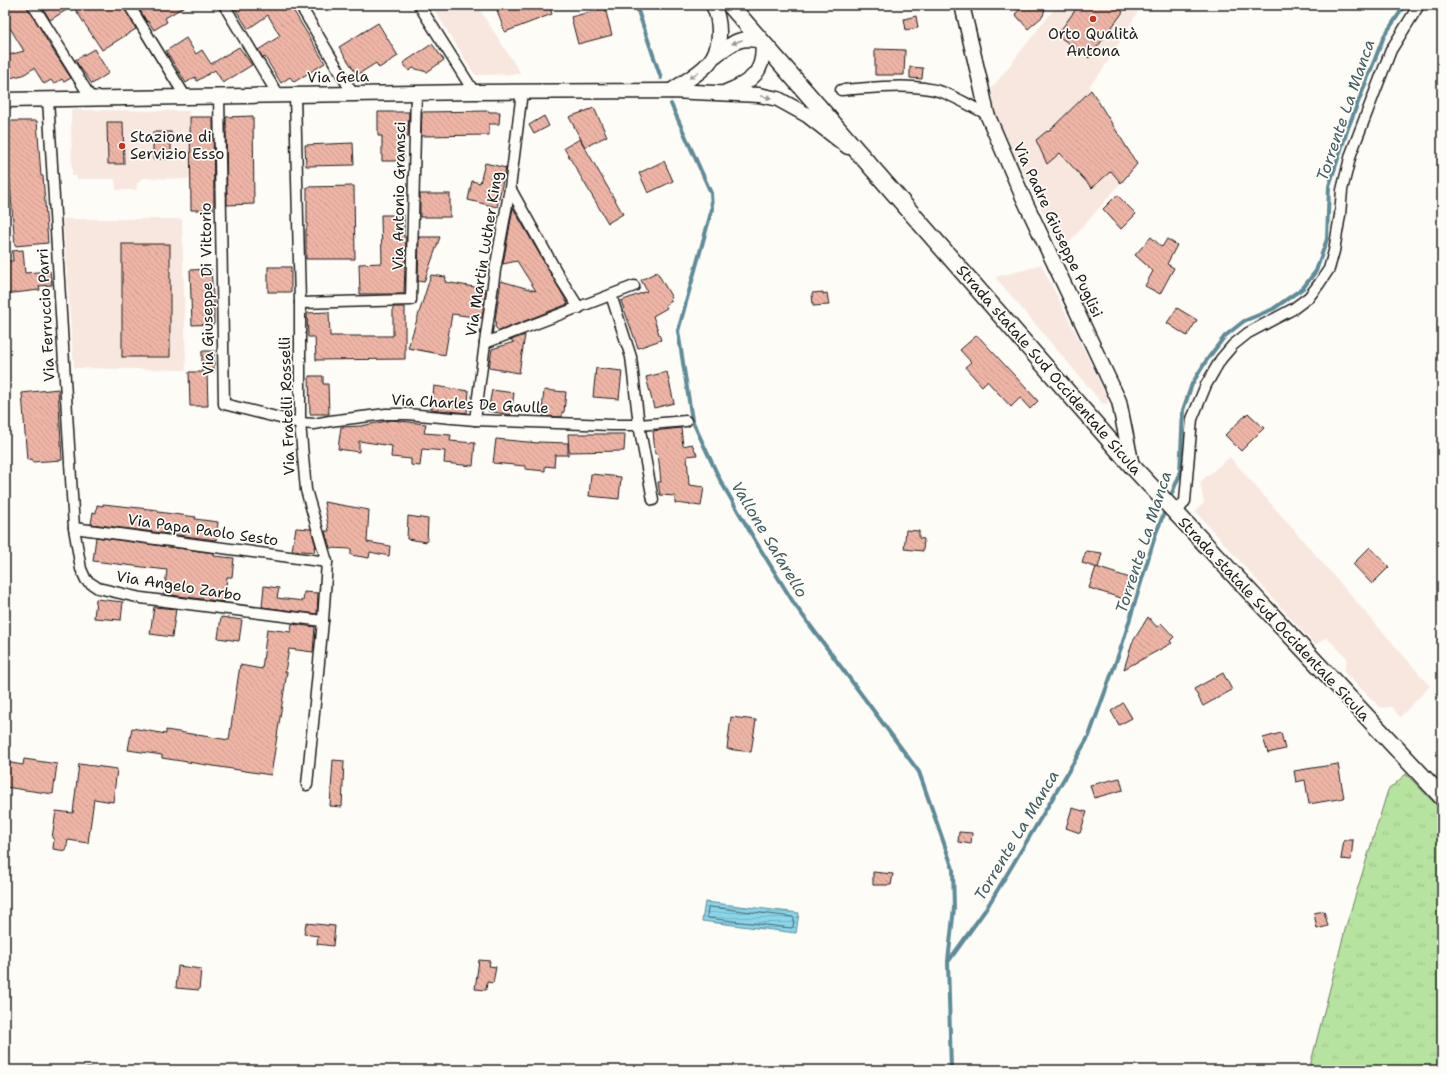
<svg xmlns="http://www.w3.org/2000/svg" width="1447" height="1075" viewBox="0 0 1447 1075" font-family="'Shantell Sans',sans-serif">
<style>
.built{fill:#f8e7df}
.grass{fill:url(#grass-tufts);stroke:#6a805e}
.water{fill:url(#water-rules);stroke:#5e8b98}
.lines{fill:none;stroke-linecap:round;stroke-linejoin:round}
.shore{stroke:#48666e;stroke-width:1}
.stream{stroke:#5e8b98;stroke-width:4}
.building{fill:url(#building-back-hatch);stroke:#1c1c1c}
.street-casing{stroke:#1c1c1c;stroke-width:13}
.secondary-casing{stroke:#1c1c1c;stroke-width:17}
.primary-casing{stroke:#1c1c1c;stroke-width:19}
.street{stroke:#fdfcf7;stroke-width:10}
.secondary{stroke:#fdfcf7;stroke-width:14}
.primary{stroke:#fdfcf7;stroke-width:16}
.rail-casing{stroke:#1c1c1c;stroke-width:4.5}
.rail{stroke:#fdfcf7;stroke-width:3;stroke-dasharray:9;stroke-linecap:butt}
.oneway{fill:#989794}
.poi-dot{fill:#c8321e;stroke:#fdfcf7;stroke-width:1.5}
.labels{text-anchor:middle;stroke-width:3.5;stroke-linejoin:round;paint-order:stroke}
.poi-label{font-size:15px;fill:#1c1c1c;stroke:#fdfcf7}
.street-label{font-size:15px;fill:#1c1c1c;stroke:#fdfcf7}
.water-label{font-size:16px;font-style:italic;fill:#425d64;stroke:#fdfcf7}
</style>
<defs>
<pattern id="grass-tufts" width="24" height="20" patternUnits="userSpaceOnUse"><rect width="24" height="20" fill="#b7e3a0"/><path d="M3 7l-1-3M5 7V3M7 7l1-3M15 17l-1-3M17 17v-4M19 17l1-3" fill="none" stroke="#9dc289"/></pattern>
<pattern id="water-rules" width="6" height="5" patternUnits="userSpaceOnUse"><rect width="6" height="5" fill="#8ad5ea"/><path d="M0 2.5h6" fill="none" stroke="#76b6c8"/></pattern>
<pattern id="building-back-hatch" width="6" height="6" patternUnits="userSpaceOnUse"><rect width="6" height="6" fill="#eeb5a6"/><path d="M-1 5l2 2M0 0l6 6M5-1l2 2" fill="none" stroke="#cc9b8e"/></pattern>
</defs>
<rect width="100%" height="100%" fill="#fdfcf7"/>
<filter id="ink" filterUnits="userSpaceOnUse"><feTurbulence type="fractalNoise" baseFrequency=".025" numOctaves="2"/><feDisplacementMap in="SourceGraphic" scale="8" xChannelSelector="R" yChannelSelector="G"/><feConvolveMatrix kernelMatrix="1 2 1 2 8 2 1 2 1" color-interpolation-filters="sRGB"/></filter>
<g filter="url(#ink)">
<g class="built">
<polygon points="431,5 489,5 480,10 521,74 475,75"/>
<polygon points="1057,5 1142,5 1102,71 1089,86 1137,164 1061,252 1033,191 1013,153 1007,137 995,116 992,88"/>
<polygon points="71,110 189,111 191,179 141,178 140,182 137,183 136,190 116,190 115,179 77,179 77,176 72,176"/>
<polygon points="63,219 182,219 186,370 74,368"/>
<polygon points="1041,264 1108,398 1108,403 1106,404 1102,403 995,277 1028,269"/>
<polygon points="1230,457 1430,686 1400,717 1392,707 1381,708 1344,672 1347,658 1326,637 1315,645 1195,511 1204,503 1200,482"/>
</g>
<polygon class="grass" points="1406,774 1442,811 1442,1070 1309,1070 1346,926 1388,790"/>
<polygon class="water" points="705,902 799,913 796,933 702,921"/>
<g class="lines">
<polygon class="shore" points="710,907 793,917 794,919 793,927 791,928 708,918 707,916 708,908"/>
<g class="stream">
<polyline points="636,5 661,78"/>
<polyline points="671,104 711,193 712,209 678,331 692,420 720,480 756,542 795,605 919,772 953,869 954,908 948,961"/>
<polyline points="1169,500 1180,474 1183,410 1192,384 1206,361 1225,336 1244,321 1273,309 1303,288 1316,271 1327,239 1329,186 1348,128 1384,36 1405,5"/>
<polyline points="951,1070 948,962 986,909 1048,806 1089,736 1122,645 1156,533 1166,508"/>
</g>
</g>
<g class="building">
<polygon points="5,5 27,5 49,44 71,78 64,82 62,79 54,84 51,80 44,84 34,68 23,75 5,79 5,56 24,51 5,20"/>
<polygon points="41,5 123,5 136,29 102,50 73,6 50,20"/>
<polygon points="137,5 187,5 165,18 167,22 154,30 148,21 147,22"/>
<polygon points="233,5 290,5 325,63 294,82 290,77 281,83 265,57 263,58 258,50 280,36 268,15 248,29"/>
<polygon points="512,5 549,5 552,14 505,32 497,11"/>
<polygon points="1025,5 1046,5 1043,16 1028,29 1015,14"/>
<polygon points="1079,5 1114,5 1123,12 1089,58 1057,35"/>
<polygon points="605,8 612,35 578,44 571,17"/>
<polygon points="916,16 918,28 906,30 904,19"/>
<polygon points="378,23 398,56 379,68 376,63 357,75 339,47"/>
<polygon points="186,38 196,54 202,50 211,64 239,47 252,65 223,83 215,70 197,81 195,77 186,83 166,51"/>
<polygon points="432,44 444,60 427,72 413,68 409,71 403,63"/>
<polygon points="94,49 109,73 92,84 75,60"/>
<polygon points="875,49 905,50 904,75 875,75"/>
<polygon points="910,67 923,68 922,79 910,78"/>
<polygon points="1091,90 1137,164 1121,183 1111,171 1092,188 1060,153 1047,164 1036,140 1047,131 1048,132"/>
<polygon points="594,108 607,136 585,147 569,117"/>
<polygon points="489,111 489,112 500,112 499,124 489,124 489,135 421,136 422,112"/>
<polygon points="378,112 409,112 408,137 404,137 404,161 382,161 382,136 378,136"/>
<polygon points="253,116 254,204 227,205 226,117"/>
<polygon points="544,116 549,126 534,134 529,125"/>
<polygon points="190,117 213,117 214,205 213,205 213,210 191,210"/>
<polygon points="5,121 37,121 41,176 43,176 48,243 15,246"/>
<polygon points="107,122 123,122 124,164 108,164"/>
<rect x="153" y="132" width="18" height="27"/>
<polygon points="580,139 623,214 608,223 564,148"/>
<polygon points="353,143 354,165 306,166 305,145"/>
<polygon points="664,161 673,181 648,193 639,173"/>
<polygon points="485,163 506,168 497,207 468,200 472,181 480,183"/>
<polygon points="354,186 355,259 306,259 306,229 307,228 307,187"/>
<rect x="420" y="194" width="30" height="23"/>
<polygon points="1117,195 1136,214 1121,229 1103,209"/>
<polygon points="513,208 568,304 499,331 495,327 496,321 495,320 501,281 536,291 517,261 503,264"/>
<polygon points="381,215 404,215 404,237 406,237 404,294 360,294 359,264 382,263"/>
<polygon points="419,237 440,237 424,282 418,281"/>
<polygon points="1151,237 1162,247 1167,239 1177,245 1167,264 1174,268 1160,294 1145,286 1153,271 1135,255"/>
<rect x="122" y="244" width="48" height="113"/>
<polygon points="23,250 25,273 50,271 52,285 39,286 40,290 5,294 5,261 13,261 12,251"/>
<rect x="268" y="267" width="23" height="25"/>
<polygon points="211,269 213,296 214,296 214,324 192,325 190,270"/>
<polygon points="657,272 672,298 670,299 672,301 665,305 667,308 653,316 661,340 638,348 621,301 647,291 641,280"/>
<polygon points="431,275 446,277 445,282 486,289 482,318 452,314 445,355 408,348"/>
<polygon points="823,292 823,294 827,293 829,305 813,306 812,293"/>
<polygon points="393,307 405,307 405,359 316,360 315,337 308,337 307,313 329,312 330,336 393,336"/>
<polygon points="1177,308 1197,320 1187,336 1167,323"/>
<polygon points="525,335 519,373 489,368 492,349 514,342 511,340"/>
<polygon points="977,335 1038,401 1030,409 1020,398 1011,407 987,381 982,386 965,367 971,362 960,350"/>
<polygon points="202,351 214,351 214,372 207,372 208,406 190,406 189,372 202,372"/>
<polygon points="596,368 622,371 619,399 593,397"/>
<polygon points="667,372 674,403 654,408 646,377"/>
<polygon points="309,376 323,376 323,384 328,384 329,414 310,414"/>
<polygon points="434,386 469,391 467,413 431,409"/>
<polygon points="58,389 62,460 32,462 32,459 27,460 22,393"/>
<polygon points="492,390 514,393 511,415 488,411"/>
<polygon points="544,390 566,392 564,412 562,412 562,417 543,416 544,410 542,410"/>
<polygon points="1248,413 1264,428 1241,451 1225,435"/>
<polygon points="392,420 426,424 424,433 451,435 450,441 475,443 473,466 444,463 445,451 422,449 420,466 411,465 411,459 391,457 392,446 359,441 359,452 338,449 341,427 361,426"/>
<polygon points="681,428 683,446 692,444 697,455 687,456 689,485 704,487 701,506 675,503 675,496 660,495 658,482 661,482 658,453 655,454 653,431"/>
<polygon points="568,434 625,434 624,451 569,452"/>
<polygon points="496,439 538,443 538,442 568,443 568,455 555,455 554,467 545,466 545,471 525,469 525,466 493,463"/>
<polygon points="591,474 621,477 619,499 589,496"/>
<polygon points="324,502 369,510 367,542 390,546 389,556 370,552 369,558 351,555 351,549 330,548 325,531 329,531"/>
<polygon points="103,504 158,510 158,512 196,517 195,519 218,522 216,540 91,524 93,512 96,513 97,505 103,506"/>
<polygon points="408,516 428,519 427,542 407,539"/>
<polygon points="296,528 311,529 316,547 314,547 315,552 292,550"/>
<polygon points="906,530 919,531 919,538 924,539 923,551 904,549"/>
<polygon points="96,537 214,553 214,556 234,558 232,577 227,577 224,602 164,594 167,570 93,561"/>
<polygon points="1370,547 1389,567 1372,584 1353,564"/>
<polygon points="1086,551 1102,553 1098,568 1082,563"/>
<polygon points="1096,567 1133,579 1127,597 1125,597 1124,599 1089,588"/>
<polygon points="264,586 279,588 277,598 303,601 304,592 318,593 317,614 262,607"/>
<polygon points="96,599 123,602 121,620 94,618"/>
<polygon points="154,607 176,609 172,637 150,634"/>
<polygon points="221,617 242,620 239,641 218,638"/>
<polygon points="1148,617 1157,627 1161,623 1174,637 1170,641 1172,643 1124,669 1132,643"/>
<polygon points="292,624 315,627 313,652 289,649 285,672 287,672 271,775 162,758 162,755 128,750 132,728 166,734 166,730 229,740 240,665 262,669 267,629 291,632"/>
<polygon points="1223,673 1232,690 1203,706 1194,689"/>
<polygon points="1123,703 1132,718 1119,725 1111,711"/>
<polygon points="731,717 756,720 751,752 727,749"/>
<polygon points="1281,733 1285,749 1268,753 1263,738"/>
<polygon points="24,759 57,764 53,794 5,787 5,762 23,765"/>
<polygon points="333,760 344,761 342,807 330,806"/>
<polygon points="79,764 117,769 113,802 94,799 88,843 68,840 66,851 53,849 54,838 52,838 56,811 73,813"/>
<polygon points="1338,764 1344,798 1309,804 1305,780 1296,782 1294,771"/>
<polygon points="1120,778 1123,790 1094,798 1090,785"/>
<polygon points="1072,808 1087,812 1080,833 1066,828"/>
<polygon points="959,832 972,833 971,844 958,842"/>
<polygon points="1344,840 1353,840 1351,860 1341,859"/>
<polygon points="873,872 893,874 891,885 873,885"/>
<polygon points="1324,911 1328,926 1317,929 1314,913"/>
<polygon points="306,923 335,926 333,946 317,944 318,936 304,934"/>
<polygon points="479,960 490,961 489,966 496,967 493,983 487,982 486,990 475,989"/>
<polygon points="178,966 201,969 199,990 176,988"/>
</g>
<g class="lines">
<g class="street-casing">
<g id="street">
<polyline points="33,5 91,98"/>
<polyline points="129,5 185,96"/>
<polyline points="224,5 278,95"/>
<polyline points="300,5 353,94"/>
<polyline points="419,5 474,92"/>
<path d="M 841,90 C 873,88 912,82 942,92 C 958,98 972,107 987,114"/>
<polyline points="219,95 224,404 300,423 314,424 330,421 386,414 407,414 475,420 611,425 639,425 686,421"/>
<polyline points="295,95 300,303 300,423 306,490 327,562 323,621 307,785"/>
<polyline points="48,99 74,528 81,569 86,580 98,588 141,598 323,621"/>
<polyline points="510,188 560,278 579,308"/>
<polyline points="611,295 631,357 639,425 653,500"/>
<polyline points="300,303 411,300 416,93"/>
<polyline points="485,343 634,286"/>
<polyline points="475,420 485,343 495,270 510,188 522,92"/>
<polyline points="1176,514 1185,501 1192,419 1206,385 1221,359 1233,345 1248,333 1293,309 1309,297 1319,284 1329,269 1334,251 1340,215 1342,190 1351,154 1391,50 1419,5"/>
<polyline points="74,528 327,562"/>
</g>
</g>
<g class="secondary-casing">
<g id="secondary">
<polyline points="962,5 982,90 987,114 1022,195 1119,401 1132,466"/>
<path d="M 716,55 C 734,42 739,36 762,41 C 766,71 752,82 726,92"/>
<path d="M 671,91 C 694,75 720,65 719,32 C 719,23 717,13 713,5"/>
<polyline points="5,100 474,92 671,91 759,95 778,99 807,115 848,147"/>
</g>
</g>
<g class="primary-casing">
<polyline id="primary" points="730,5 1132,466 1442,797"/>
</g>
<use href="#street" class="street"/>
<use href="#secondary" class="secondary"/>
<use href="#primary" class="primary"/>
<g class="rail-casing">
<polyline id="rail" points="5,1070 331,1070"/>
</g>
<use href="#rail" class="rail"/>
</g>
<defs><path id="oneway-solid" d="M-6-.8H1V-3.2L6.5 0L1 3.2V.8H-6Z"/></defs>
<g class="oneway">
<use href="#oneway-solid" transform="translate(737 42) rotate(159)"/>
<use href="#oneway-solid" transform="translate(694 75) rotate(146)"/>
<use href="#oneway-solid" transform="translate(766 97) rotate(12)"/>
</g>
</g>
<g class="poi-dot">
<circle cx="1093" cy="19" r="4"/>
<circle cx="122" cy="146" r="4"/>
</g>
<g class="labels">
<g class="poi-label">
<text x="1093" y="39">Orto Qualità<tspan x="1093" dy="17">Antona</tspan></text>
<text x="130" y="142" text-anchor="start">Stazione di<tspan x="130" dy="17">Servizio Esso</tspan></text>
</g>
<g class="street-label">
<text transform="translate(338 77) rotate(-1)" y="5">Via Gela</text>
<text transform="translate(399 196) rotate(-89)" y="5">Via Antonio Gramsci</text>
<text transform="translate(1058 230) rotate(65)" y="5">Via Padre Giuseppe Puglisi</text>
<text transform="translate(484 254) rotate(-81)" y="5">Via Martin Luther King</text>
<text transform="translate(207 289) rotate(-91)" y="5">Via Giuseppe Di Vittorio</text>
<text transform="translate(46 315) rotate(-93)" y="5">Via Ferruccio Parri</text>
<text transform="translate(1049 370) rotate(49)" y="5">Strada statale Sud Occidentale Sicula</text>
<text transform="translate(470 404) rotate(3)" y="5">Via Charles De Gaulle</text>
<text transform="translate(287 406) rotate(-92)" y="5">Via Fratelli Rosselli</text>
<text transform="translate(203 530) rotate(8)" y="5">Via Papa Paolo Sesto</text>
<text transform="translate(179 586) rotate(9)" y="5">Via Angelo Zarbo</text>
<text transform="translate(1274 619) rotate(47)" y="5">Strada statale Sud Occidentale Sicula</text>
</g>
<g class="water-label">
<text transform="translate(1345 110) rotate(-71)" y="6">Torrente La Manca</text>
<text transform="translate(770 539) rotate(59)" y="6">Vallone Safarello</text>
<text transform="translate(1143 542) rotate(-72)" y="6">Torrente La Manca</text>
<text transform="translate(1016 835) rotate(-59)" y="6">Torrente La Manca</text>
</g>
</g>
<rect width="1447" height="1075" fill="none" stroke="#fdfcf7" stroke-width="20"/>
<rect x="10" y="10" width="1427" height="1055" fill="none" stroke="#1c1c1c" stroke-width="1.5" filter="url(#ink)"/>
</svg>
